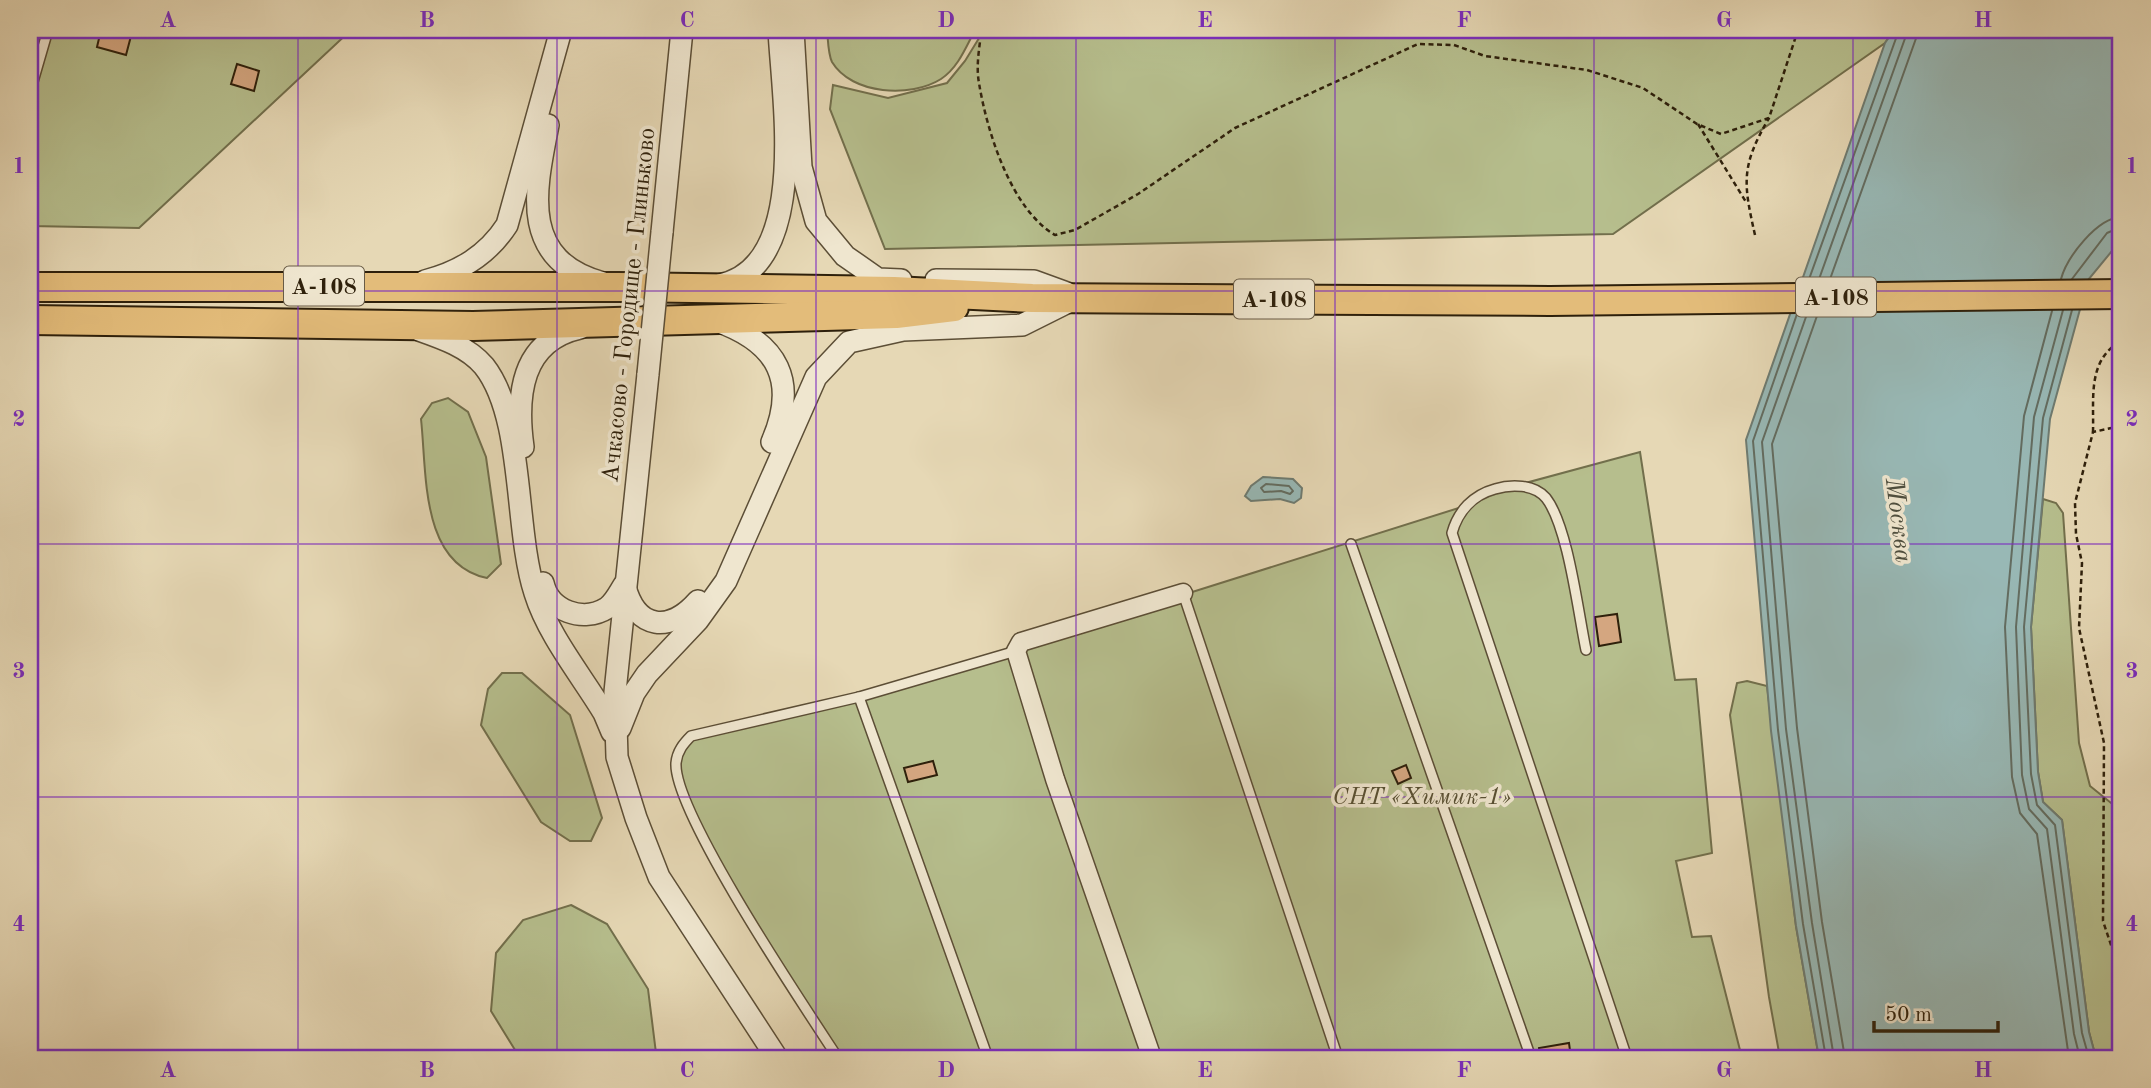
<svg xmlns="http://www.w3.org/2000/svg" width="2151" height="1088" viewBox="0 0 2151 1088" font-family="'Old Standard TT',serif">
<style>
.green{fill:#b6be8d;stroke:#726f4c;stroke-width:2}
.water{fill:#98b8b5;stroke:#6e7b71;stroke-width:2}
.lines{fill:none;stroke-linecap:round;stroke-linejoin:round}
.shore{stroke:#636c60;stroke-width:2}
.building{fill:#d4a680;stroke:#2e200b;stroke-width:2}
.service-casing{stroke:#5c4e36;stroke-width:12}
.minor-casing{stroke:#5c4e36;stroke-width:21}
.tertiary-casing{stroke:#5c4e36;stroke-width:24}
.trunk-casing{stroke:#2e200b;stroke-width:32}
.path{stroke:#2e200b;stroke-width:2.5;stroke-dasharray:5 3.5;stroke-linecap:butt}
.service{stroke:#efe6cf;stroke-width:9}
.minor{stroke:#efe6cf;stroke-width:18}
.tertiary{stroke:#efe6cf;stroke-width:21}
.trunk{stroke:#e3bc7a;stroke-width:28}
.tertiary-bridge-casing{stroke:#5c4e36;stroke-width:24;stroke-linecap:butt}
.tertiary-bridge{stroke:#efe6cf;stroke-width:21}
.grid{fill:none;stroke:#7b2cbf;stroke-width:2;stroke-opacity:0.55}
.labels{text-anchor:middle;stroke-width:7;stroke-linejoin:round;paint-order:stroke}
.shield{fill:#efe6cf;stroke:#685b46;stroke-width:2}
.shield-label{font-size:23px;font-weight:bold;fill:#2e200b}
.street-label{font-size:24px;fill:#2e200b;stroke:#efe6cf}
.park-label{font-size:24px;font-style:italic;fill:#574f32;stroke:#efe6cf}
.water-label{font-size:26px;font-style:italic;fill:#4e4e3e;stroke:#efe6cf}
.neatline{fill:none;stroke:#7b2cbf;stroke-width:2.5}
.grid-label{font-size:23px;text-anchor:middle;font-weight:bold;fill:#7b2cbf}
</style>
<rect width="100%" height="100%" fill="#e6d8b5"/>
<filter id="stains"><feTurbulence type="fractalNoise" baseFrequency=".00286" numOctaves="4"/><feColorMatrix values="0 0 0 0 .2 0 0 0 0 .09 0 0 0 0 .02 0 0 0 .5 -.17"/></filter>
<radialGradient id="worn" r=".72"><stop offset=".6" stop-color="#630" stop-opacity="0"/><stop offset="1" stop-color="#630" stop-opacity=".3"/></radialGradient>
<g class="green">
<polygon points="30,30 351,30 139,228 30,226"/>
<path d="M 827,30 L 975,30 C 966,47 958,68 941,79 C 911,98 852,95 832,62 C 828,54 828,39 827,30 Z"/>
<polygon points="984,30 1894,30 1885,43 1613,234 885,249 830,109 833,85 888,98 947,83 965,61"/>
<path d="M 448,398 L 468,412 L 486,457 L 501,564 L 487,578 C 420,564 427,473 421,419 L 432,403 Z"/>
<polygon points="1640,452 1675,680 1696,679 1712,853 1676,861 1692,937 1711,936 1742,1058 838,1058 702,837 676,763 691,736 859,697 1465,506 1481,495"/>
<polygon points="2043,499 2056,503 2063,513 2079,743 2090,786 2121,811 2121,1058 2096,1058 2089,1032 2062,820 2043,802 2038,772 2031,627"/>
<polygon points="502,673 522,673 570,715 602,818 591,841 570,841 541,822 481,725 488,689"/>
<polygon points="1747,681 1767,686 1796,926 1819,1058 1780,1058 1769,997 1730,715 1737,683"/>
<polygon points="571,905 607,924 648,989 656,1053 653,1058 520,1058 491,1011 496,953 523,920"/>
</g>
<g class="water">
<polygon points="1894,30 2121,30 2121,240 2088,280 2050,419 2031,627 2038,772 2043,802 2062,820 2089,1032 2096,1058 1819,1058 1796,926 1771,731 1746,440 1885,43"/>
<polygon points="1263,477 1293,479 1302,488 1301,498 1294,503 1280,499 1251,501 1245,496 1251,486"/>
</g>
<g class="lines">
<g class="shore">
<path d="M 2061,279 C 2067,257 2097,218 2121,217"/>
<polyline points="2072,279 2107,233 2121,227"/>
<polyline points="1808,282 1899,30"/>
<polyline points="1818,282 1908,30"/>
<polyline points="1829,282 1919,30"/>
<polyline points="2063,310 2034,417 2016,627 2022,775 2029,809 2047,829 2074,1034 2080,1058"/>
<polyline points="2072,310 2043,418 2024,627 2031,774 2037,805 2055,825 2082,1033 2089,1058"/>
<polyline points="2052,311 2024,416 2005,627 2012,777 2020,813 2037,834 2069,1058"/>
<polyline points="1818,313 1772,444 1797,728 1822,922 1845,1058"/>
<polyline points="1797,314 1753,441 1778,730 1803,924 1826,1058"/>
<polyline points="1807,314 1762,442 1786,729 1812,923 1834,1058"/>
<polygon points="1266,484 1289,486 1293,491 1290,494 1281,491 1264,492 1261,488"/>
</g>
</g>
<g class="building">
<polygon points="101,30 131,36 126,55 97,47"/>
<polygon points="237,64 259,71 254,91 231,84"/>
<polygon points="1617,614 1621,642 1599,646 1595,617"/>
<polygon points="933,761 937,775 908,782 904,768"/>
<polygon points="1406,765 1411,778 1398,784 1392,771"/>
<polygon points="1569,1043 1571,1058 1540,1058 1539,1048"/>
</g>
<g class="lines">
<g class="service-casing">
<g id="service">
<polyline points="30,92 48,30"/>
<polyline points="1351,544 1531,1058"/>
<polyline points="1183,593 1338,1058"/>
<path d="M 1586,650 C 1578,612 1568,526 1546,498 C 1534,484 1511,484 1495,489 C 1473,495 1458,511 1452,533 L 1627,1058"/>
<polyline points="859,697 988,1058"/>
<path d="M 838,1058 C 806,1009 673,812 676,763 C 677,751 684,743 691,736 L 859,697 L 1016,651"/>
</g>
</g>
<g class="minor-casing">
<polyline id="minor" points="1152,1058 1055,779 1016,651 1021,642 1183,593"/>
</g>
<g class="tertiary-casing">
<g id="tertiary">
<polyline points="793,30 801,167 816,221 845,256 878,279 901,280"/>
<path d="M 548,125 C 535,191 519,260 603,283"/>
<polyline points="662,232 682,30"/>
<polyline points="936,280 1034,281 1067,293"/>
<path d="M 425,281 C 459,272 487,256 507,225 L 561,30"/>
<path d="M 719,285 C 811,268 782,96 779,30"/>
<path d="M 717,321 C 779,343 798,382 772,442"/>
<path d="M 419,330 C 442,338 468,347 484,366 C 525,418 514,529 535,593 C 548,635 581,675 604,713 L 612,732"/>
<polyline points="648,374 615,692 617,757 636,818 659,877 777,1058"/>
<path d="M 523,447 C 516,396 521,341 580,328"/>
<path d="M 543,583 C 549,611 583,623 607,608 C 615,602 619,593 624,585"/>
<path d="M 625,587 C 637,630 670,633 698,601"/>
<polyline points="620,728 634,693 647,674 698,620 726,581 816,377 849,342 903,330 1022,325 1072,300"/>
</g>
</g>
<g class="trunk-casing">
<g id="trunk">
<polyline points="30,287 619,287 894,291 1032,298 1550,301 2121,294"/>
<polyline points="30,320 473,326 896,314 954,307"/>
</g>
</g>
<g class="path">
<path d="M 981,34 C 979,50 976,67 979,83 C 987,132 1011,209 1055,235 L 1075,230 L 1138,194 L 1235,128 L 1418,44 L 1454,45 L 1485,56 L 1587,70 L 1643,88 L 1697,124 L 1721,134 L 1769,118 L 1798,30"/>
<polyline points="1698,124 1746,202"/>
<path d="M 1755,235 C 1743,182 1741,166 1769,118"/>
<polyline points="2121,426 2093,432 2075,503 2076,534 2082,563 2079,628 2104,743 2103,921 2117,963 2121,967"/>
<path d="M 2093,432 C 2094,398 2087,360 2121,341"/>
</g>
<use href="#service" class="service"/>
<use href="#minor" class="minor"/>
<use href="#tertiary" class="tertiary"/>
<use href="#trunk" class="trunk"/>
<g class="tertiary-bridge-casing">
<polyline id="tertiary-bridge" points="648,374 662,232"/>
</g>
<use href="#tertiary-bridge" class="tertiary-bridge"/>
</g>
<path class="grid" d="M 298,30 L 298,1058M 557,30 L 557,1058M 816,30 L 816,1058M 1076,30 L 1076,1058M 1335,30 L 1335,1058M 1594,30 L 1594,1058M 1853,30 L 1853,1058M 30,291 L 2121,291M 30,544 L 2121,544M 30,797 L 2121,797"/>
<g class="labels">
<g class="shield">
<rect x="284" y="266.5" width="80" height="39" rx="5"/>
<rect x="1796" y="277.5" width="80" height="39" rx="5"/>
<rect x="1234" y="279.5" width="80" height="39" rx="5"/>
</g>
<g class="shield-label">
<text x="324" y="294">А-108</text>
<text x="1836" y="305">А-108</text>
<text x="1274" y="307">А-108</text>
</g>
<g class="street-label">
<text transform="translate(628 305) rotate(-84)" y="8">Ачкасово - Городище - Глиньково</text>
</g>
<g class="park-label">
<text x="1422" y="804">СНТ «Химик-1»</text>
</g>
<g class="water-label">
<text transform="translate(1900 520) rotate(83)" y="9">Москва</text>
</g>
</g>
<rect width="2151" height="1088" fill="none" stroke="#e6d8b5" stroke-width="77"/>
<path d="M1874 1021v10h124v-10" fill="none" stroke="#2e200b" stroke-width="3.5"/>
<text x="1885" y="1021" font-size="21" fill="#2e200b" stroke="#efe6cf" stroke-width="5" paint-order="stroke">50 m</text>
<rect x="38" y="38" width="2074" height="1012" class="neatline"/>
<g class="grid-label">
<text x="168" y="27">A</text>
<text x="427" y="27">B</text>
<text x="687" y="27">C</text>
<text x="946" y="27">D</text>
<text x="1205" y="27">E</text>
<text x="1464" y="27">F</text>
<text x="1724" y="27">G</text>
<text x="1983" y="27">H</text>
<text x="19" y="173">1</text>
<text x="2132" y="173">1</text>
<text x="19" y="426">2</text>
<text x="2132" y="426">2</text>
<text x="19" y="678">3</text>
<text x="2132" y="678">3</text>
<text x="19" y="931">4</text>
<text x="2132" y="931">4</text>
<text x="168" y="1077">A</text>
<text x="427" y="1077">B</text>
<text x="687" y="1077">C</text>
<text x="946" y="1077">D</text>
<text x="1205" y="1077">E</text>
<text x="1464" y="1077">F</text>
<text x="1724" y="1077">G</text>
<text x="1983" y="1077">H</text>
</g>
<rect width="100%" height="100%" filter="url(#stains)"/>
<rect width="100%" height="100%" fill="url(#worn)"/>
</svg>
